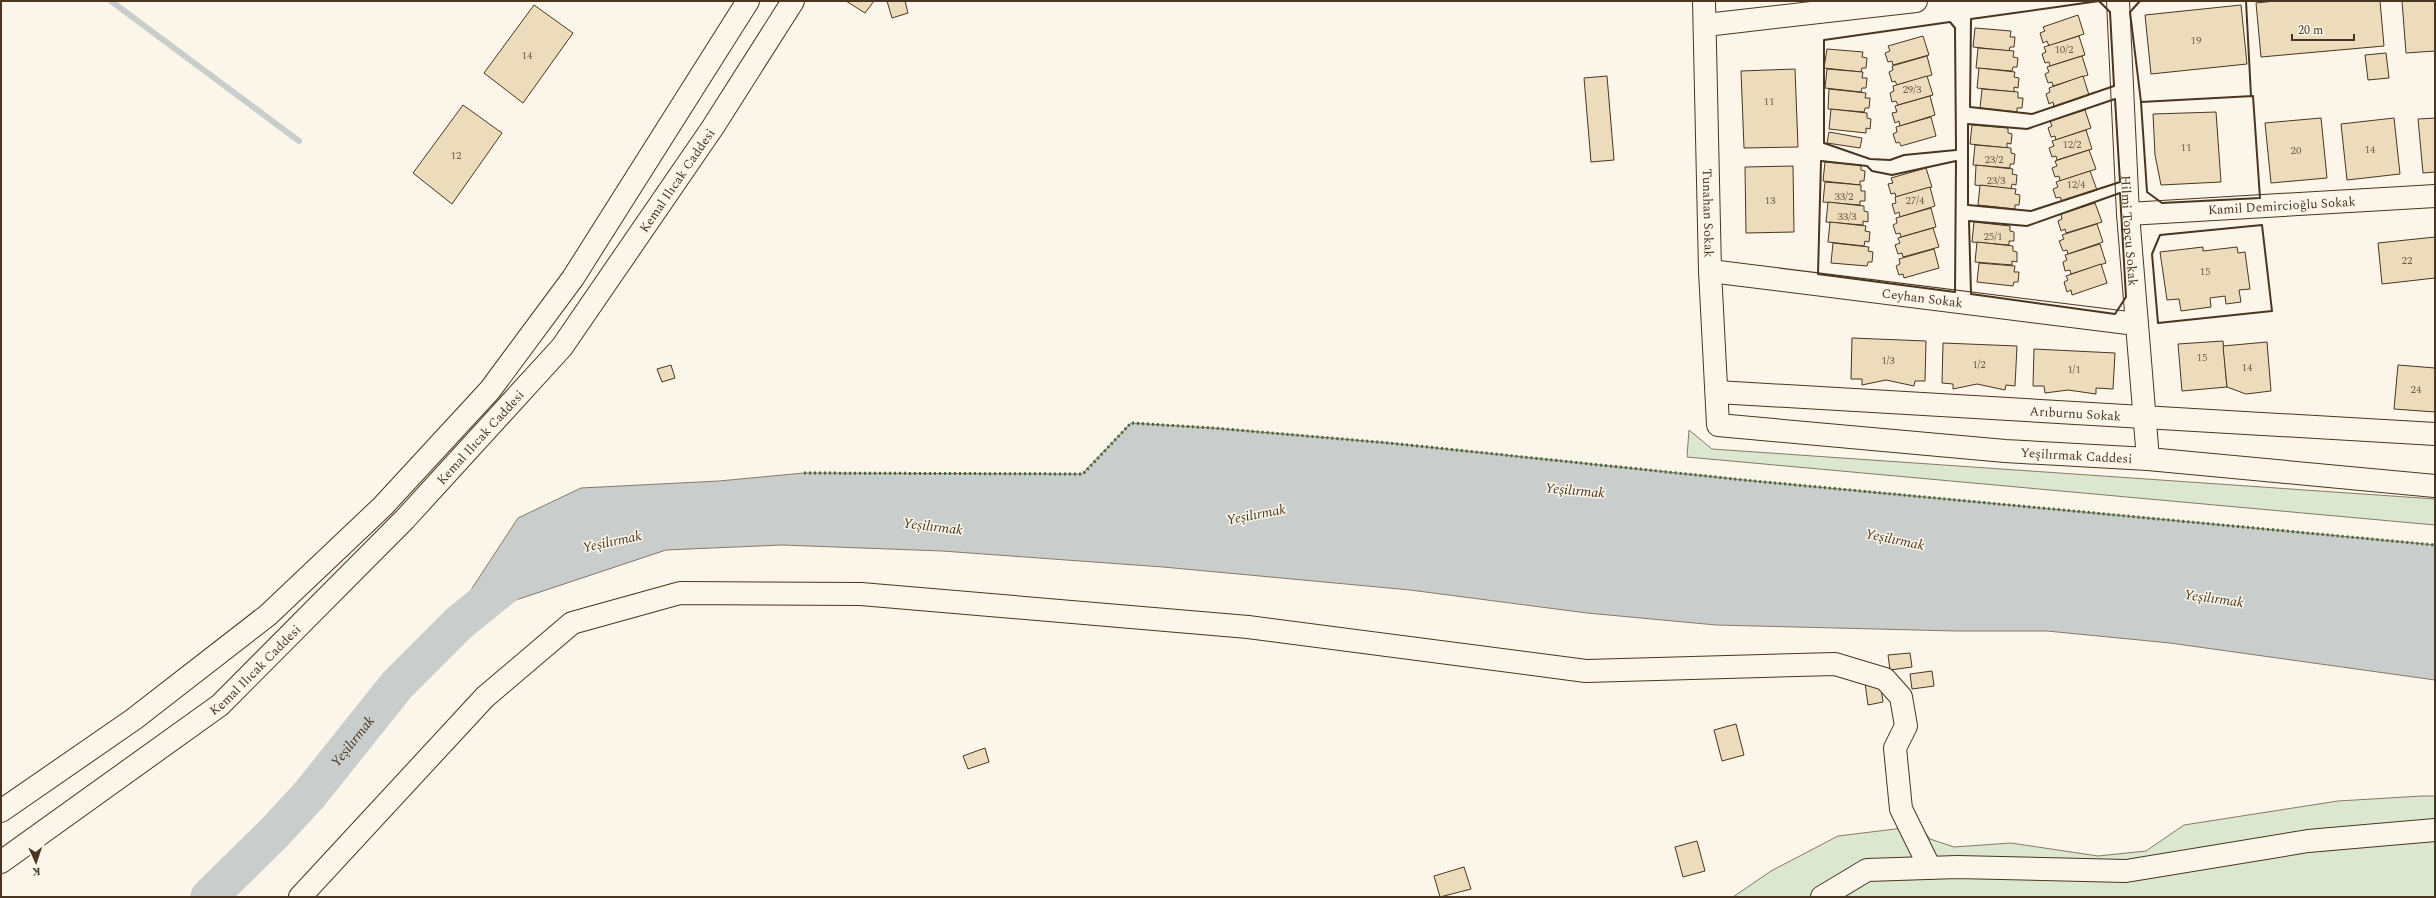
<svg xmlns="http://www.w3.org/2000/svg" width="2436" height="898" viewBox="0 0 2436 898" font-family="Spectral,serif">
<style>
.green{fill:#dce7d0;stroke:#887966}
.water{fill:#c9cecd;stroke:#887966}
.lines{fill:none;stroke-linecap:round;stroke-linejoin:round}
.stream{stroke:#c9cecd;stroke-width:6}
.river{stroke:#c9cecd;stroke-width:37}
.building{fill:#ecdcbc;stroke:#4a3520}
.minor-casing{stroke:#4a3520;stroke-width:24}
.highway-casing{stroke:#4a3520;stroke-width:24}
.minor{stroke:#fbf6e9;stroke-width:22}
.highway{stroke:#fbf6e9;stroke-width:22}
.hedge{stroke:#436837;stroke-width:3;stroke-dasharray:2 3;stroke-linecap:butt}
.wall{stroke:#4a3520;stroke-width:2}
.labels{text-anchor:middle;stroke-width:3;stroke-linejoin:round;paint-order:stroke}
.number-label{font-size:11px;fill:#725f47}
.street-label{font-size:13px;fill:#4a3520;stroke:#fbf6e9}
.water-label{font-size:14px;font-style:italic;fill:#4a3520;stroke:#fbf6e9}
</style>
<rect width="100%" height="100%" fill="#fbf6e9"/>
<g class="green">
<polygon points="1689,430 1712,449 2435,499 2435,525 1687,457"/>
<polygon points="2422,796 2435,796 2435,897 1733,897 1771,871 1838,836 1920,826 1930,839 1954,847 2011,843 2098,856 2146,851 2184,825 2338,801"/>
</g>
<polygon class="water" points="1131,423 1213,428 1389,443 1754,481 2435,545 2435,680 2170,643 2047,631 1956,631 1716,625 1587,613 1410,590 1163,567 942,551 782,545 666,550 450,622 518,518 581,488 719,481 804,473 1082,474"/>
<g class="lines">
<polyline class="stream" points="111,1 299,141"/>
<path class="river" id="s1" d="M 209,897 L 275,832 L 310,794 L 397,685 L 459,623 L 506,585"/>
</g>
<g class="building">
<polygon points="846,1 874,1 865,13"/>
<polygon points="887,1 905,1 908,13 892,18"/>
<polygon points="2275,1 2380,1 2384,46 2261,57 2256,3"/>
<polygon points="2402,1 2435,1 2435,51 2406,53"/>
<polygon points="534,5 573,33 523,103 484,73"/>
<polygon points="2241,5 2247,64 2151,74 2145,15"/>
<polygon points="2078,15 2084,34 2049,46 2047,41 2043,43 2040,33 2045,31 2043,27"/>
<polygon points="1975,28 2011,31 2010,37 2015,37 2014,47 2010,47 2009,51 1973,47"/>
<polygon points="1923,36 1929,55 1893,65 1892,61 1888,62 1885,53 1890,51 1888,46"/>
<polygon points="2079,36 2085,55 2050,66 2049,62 2045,63 2042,54 2046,52 2044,47"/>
<polygon points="1978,48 2014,51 2013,57 2018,58 2017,67 2013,67 2012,71 1976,68"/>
<polygon points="1827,49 1863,52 1862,57 1867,58 1866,68 1862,68 1861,72 1824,68"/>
<polygon points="2386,53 2389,78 2368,80 2365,55"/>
<polygon points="1927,56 1932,75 1897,85 1895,81 1892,82 1889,72 1893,70 1892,66"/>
<polygon points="2082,56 2088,75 2053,86 2052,82 2048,83 2045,74 2049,72 2047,67"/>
<polygon points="1979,68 2015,72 2014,77 2019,78 2018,88 2014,87 2014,92 1977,88"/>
<polygon points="1795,69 1798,147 1744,148 1741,71"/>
<polygon points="1827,69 1863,72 1862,78 1867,78 1866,88 1862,88 1861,92 1825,88"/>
<polygon points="1607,76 1614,160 1591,162 1584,78"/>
<polygon points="1927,76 1933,95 1898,105 1896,101 1892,102 1890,93 1894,91 1893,86"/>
<polygon points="2083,76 2089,95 2054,107 2053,102 2049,104 2046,94 2050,92 2049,88"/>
<polygon points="1829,89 1866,93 1865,98 1870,98 1869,108 1865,108 1864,112 1828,109"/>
<polygon points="1982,89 2018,92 2018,98 2023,98 2022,108 2017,108 2017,112 1980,108"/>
<polygon points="1930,96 1935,115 1900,126 1899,121 1895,123 1892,113 1897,112 1895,106"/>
<polygon points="463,105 502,133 452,204 413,173"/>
<polygon points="1831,109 1867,113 1867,118 1871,119 1870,129 1866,128 1866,133 1829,129"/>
<polygon points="2085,110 2091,128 2056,140 2055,136 2051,137 2048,128 2052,126 2050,121"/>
<polygon points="2216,112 2221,182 2161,185 2155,155 2153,114"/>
<polygon points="1931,117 1936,136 1901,146 1899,142 1896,143 1893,134 1897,132 1896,127"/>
<polygon points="2321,118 2327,178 2271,183 2265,123"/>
<polygon points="2394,118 2400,174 2347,180 2341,124"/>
<polygon points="2435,118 2435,172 2423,173 2418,119"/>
<polygon points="1972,125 2008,128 2008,133 2012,134 2011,144 2007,143 2007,148 1970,144"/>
<polygon points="2086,130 2092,149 2057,160 2056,156 2052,157 2049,148 2054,146 2052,141"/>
<polygon points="1829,132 1862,138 1860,148 1827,143"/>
<polygon points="1975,145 2011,148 2011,153 2015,154 2014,164 2010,164 2010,168 1973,165"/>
<polygon points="2089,150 2096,169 2060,181 2059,176 2055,177 2052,168 2057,166 2055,161"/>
<polygon points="1825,162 1861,165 1861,170 1865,171 1864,181 1860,181 1860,185 1823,181"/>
<polygon points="1976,165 2013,169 2012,174 2017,175 2016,185 2012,184 2011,189 1975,185"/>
<polygon points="1793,166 1794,232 1746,233 1745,167"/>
<polygon points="1926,168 1932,187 1896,197 1895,193 1891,194 1888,184 1893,183 1891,178"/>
<polygon points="2090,171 2097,190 2062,201 2060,197 2056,198 2053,189 2058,187 2056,182"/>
<polygon points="1825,182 1861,185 1861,191 1865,191 1865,201 1860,201 1860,205 1823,202"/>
<polygon points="1980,185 2016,189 2015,194 2020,195 2019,205 2015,205 2015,209 1978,205"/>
<polygon points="1930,187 1935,206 1900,217 1899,212 1895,214 1892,204 1896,203 1895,197"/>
<polygon points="1828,202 1864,206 1864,211 1868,212 1868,222 1863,221 1863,225 1826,222"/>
<polygon points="2095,203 2102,222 2066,233 2065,229 2061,231 2058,221 2062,219 2061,214"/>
<polygon points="1931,208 1936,227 1901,237 1900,233 1896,234 1893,225 1897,223 1896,218"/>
<polygon points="1830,222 1866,226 1865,231 1870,232 1869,242 1865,241 1864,246 1828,242"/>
<polygon points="1974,222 2010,226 2010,231 2014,232 2014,241 2009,241 2009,245 1972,242"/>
<polygon points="2097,224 2103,242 2068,254 2067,250 2063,251 2059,241 2064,239 2062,235"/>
<polygon points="1933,228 1939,247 1903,257 1902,253 1898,254 1895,245 1900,243 1898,238"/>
<polygon points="2435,237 2435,278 2382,284 2378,243"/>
<polygon points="1977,242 2013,246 2013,251 2017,252 2017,262 2012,261 2012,265 1975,262"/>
<polygon points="1833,243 1869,247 1868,251 1873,252 1872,262 1868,262 1867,266 1831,263"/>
<polygon points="2100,244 2106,263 2071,274 2070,270 2065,271 2063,262 2067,260 2065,255"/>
<polygon points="2203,247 2203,251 2237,247 2238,253 2245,252 2250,289 2239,290 2241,302 2226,304 2225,296 2210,298 2211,307 2181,311 2179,299 2167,300 2160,252"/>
<polygon points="1934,249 1939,268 1904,278 1903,274 1899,275 1896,266 1900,264 1899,259"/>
<polygon points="1979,263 2015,266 2014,272 2019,272 2018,282 2014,282 2013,286 1977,282"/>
<polygon points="2101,264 2107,283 2072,295 2071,290 2067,292 2064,282 2068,280 2066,276"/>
<polygon points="1852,338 1926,341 1925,381 1915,381 1914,386 1886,380 1862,385 1862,379 1851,379"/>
<polygon points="2223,341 2227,387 2182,391 2178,344"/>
<polygon points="2267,342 2271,391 2246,394 2227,387 2223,346"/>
<polygon points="1943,343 2017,346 2015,386 2006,385 2005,390 1977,384 1953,389 1953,384 1942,383"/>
<polygon points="2034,349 2115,353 2113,389 2096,388 2096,394 2068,390 2045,393 2044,386 2033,386"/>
<polygon points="671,365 675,378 662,382 657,369"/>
<polygon points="2398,365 2435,368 2435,412 2394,409"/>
<polygon points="1910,653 1912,667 1890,670 1888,655"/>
<polygon points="1932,671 1934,686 1912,689 1910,674"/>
<polygon points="1880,681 1883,702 1868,705 1865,683"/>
<polygon points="1736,724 1744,755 1722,761 1714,730"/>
<polygon points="985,748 989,762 968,769 963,756"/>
<polygon points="1697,841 1705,871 1683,877 1675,847"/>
<polygon points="1464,867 1471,889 1440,897 1434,876"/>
</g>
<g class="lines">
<g class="minor-casing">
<g id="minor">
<path id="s2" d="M 1704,1 L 1710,271 L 1718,425 L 2005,451 L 2148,459 L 2435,486"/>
<path id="s3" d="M 2118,1 L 2128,214 L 2148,459"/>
<polyline points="1706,25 1916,1"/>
<path id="s4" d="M 2128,214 L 2435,196"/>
<path id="s5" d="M 1710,271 L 2136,324"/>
<path id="s6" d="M 1717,392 L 2435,434"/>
<polyline points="300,897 485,697 572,623 680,593 861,594 1248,627 1586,671 1835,664 1885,679 1901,697 1906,726 1895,748 1901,809 1930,868"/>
<polyline points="1822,897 1867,870 1957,867 2126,871 2308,841 2435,830"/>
</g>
</g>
<g class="highway-casing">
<g id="highway">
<polyline points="1,811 134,719 268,615 383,506 490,390 573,278 748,1"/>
<path id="s7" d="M 1,862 L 220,705 L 405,519 L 562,347 L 713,127 L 793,1"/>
</g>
</g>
<use href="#minor" class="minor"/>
<use href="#highway" class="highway"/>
<polyline class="hedge" points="804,473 1083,474 1131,423 1213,428 1389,443 1754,481 2435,545"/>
<g class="wall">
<polygon points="2099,1 2110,12 2114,86 2032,114 1970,107 1971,19"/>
<polyline points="2140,1 2130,12 2141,102"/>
<polyline points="2246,1 2251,96"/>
<polygon points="1950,22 1955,28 1956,150 1904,155 1890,160 1870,159 1824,143 1824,40"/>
<polygon points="2253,96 2260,198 2162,203 2147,192 2141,102"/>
<polygon points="2115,99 2120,182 2031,211 1968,205 1968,124 2027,129"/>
<polygon points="1821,161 1867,166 1872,171 1892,175 1956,161 1955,292 1818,274"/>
<polygon points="2120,193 2126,297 2115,314 1971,294 1969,221 2027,226"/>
<polygon points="2262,225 2272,311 2158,323 2152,254 2160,235"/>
</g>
</g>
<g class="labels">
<g class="number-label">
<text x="2196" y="44">19</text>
<text x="2064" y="53">10/2</text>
<text x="527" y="59">14</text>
<text x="1912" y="93">29/3</text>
<text x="1769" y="105">11</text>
<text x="2072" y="148">12/2</text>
<text x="2186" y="151">11</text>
<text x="2370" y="153">14</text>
<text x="2296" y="154">20</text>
<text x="456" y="159">12</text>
<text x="1994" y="163">23/2</text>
<text x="1996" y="184">23/3</text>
<text x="2076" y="188">12/4</text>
<text x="1844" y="200">33/2</text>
<text x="1770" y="204">13</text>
<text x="1915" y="204">27/4</text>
<text x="1847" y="220">33/3</text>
<text x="1993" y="240">25/1</text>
<text x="2407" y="264">22</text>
<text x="2205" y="275">15</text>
<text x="2202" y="361">15</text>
<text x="1888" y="364">1/3</text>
<text x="1979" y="368">1/2</text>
<text x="2247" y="371">14</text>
<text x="2074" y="373">1/1</text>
<text x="2416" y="393">24</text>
</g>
<g class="street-label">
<text dy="5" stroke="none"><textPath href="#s7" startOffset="967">Kemal Ilıcak Caddesi</textPath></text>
<text dy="5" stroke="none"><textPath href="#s4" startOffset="154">Kamil Demircioğlu Sokak</textPath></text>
<text dy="5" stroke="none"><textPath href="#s2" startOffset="212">Tunahan Sokak</textPath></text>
<text dy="5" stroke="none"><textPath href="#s3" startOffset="230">Hilmi Topçu Sokak</textPath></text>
<text dy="5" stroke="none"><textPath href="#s5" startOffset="214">Ceyhan Sokak</textPath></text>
<text dy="5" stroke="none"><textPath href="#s6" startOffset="359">Arıburnu Sokak</textPath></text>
<text dy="5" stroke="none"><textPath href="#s7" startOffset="643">Kemal Ilıcak Caddesi</textPath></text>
<text dy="5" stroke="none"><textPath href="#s2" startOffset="784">Yeşilırmak Caddesi</textPath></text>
<text dy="5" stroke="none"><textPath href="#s7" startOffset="319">Kemal Ilıcak Caddesi</textPath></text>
</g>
<g class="water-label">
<text transform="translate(1575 490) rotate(5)" y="5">Yeşilırmak</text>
<text transform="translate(1256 514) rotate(-11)" y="5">Yeşilırmak</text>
<text transform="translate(933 526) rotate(7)" y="5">Yeşilırmak</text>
<text transform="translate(1895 539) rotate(12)" y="5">Yeşilırmak</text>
<text transform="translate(612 541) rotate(-12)" y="5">Yeşilırmak</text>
<text transform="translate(2214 598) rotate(8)" y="5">Yeşilırmak</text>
<text dy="5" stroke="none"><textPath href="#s1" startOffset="212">Yeşilırmak</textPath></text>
</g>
</g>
<rect width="2436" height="898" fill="none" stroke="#4a3520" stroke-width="4"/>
<g transform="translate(36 862) rotate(177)" stroke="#fbf6e9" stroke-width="3" paint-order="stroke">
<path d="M0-3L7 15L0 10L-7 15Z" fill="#4a3520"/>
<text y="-6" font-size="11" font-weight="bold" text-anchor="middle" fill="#4a3520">K</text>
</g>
<path d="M2292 34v6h62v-6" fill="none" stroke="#4a3520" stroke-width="2"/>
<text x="2298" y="34" font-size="12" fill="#4a3520" stroke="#fbf6e9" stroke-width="3" paint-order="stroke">20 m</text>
</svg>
